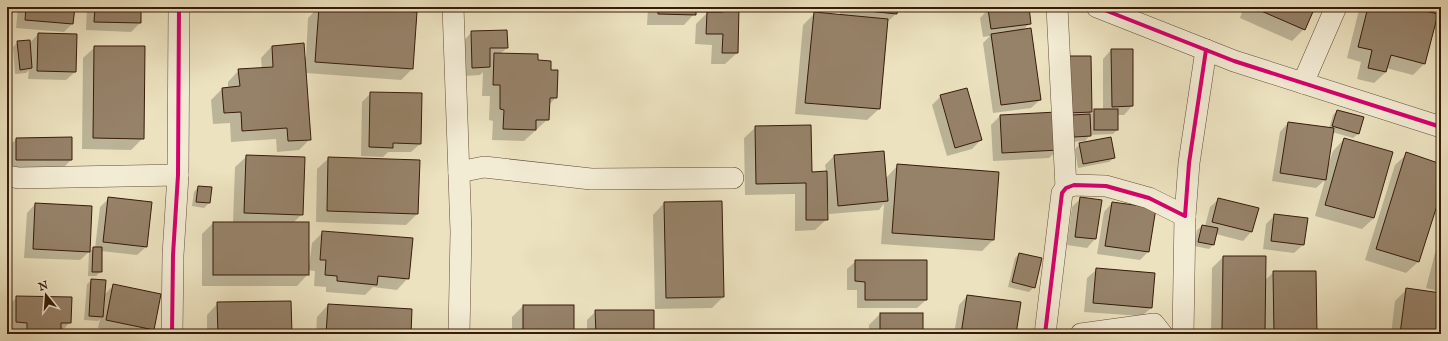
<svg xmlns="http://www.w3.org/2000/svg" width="1448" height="341" viewBox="0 0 1448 341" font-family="'IM FELL English',serif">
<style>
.shadow{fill:#0003}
.building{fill:#968269;stroke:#381b0b}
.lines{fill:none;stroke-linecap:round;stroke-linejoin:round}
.minor-casing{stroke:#654d38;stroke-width:22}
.minor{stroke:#f3ecd5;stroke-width:21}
.cycleway-casing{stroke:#f3ecd5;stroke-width:6}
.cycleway{stroke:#d6006c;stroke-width:4}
</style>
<rect width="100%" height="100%" fill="#ece2bf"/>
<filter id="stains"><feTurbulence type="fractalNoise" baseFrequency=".005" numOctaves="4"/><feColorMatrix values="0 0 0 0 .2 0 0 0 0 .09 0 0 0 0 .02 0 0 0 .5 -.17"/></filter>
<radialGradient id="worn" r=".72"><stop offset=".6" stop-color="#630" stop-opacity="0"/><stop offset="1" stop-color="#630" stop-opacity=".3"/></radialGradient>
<g class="shadow">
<polygon points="18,7 74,7 72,24 64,32 16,28"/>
<polygon points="87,7 140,7 140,23 131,32 86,30"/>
<polygon points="316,7 353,7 352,9 412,69 401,80 306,73 310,139 299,150 277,152 276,139 231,142 230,123 213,124 211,100 222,89 228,88 228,82 239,70 262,69 261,58 272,46 306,57 308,18 318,8"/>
<polygon points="648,7 738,7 737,53 725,64 711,64 712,45 695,44 696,24 707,13 695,13 684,25 647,25"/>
<polygon points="840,7 897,7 896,14 887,22 879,109 867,120 795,114 803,25 814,14 840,16"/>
<polygon points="1007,7 1028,7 1030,23 1023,30 1040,100 1031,108 993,113 983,43 990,36 983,37 980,18 988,10"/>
<polygon points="1244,7 1314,7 1304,29 1292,41 1240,18"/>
<polygon points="1362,7 1405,7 1429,13 1431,7 1441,7 1441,26 1435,24 1425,63 1413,75 1386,68 1386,72 1374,83 1357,79 1361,62 1347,58 1359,10"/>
<polygon points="472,32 507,48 500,54 537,61 556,97 549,105 548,119 524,141 492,140 493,121 489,120 490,96 482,96 483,72 480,75 464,76 463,41"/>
<polygon points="38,34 75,72 66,80 28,79 29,70 26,73 15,74 13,47 18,42 30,43"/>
<polygon points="95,47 143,138 131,150 82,149 83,58"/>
<polygon points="1111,50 1132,106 1124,115 1117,115 1117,130 1113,134 1090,135 1085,141 1070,142 1068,121 1090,57 1091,114 1094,110 1103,110 1103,59"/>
<polygon points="371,93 420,144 411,152 388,152 383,157 361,156 362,102"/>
<polygon points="941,96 981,140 972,149 947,156 932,105"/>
<polygon points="1337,111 1358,134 1353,138 1332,132 1327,166 1328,166 1333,151 1344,139 1374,218 1362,229 1315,216 1325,180 1316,188 1272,181 1280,132 1288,123 1329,129 1333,115"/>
<polygon points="1056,113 1058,150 1049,158 993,161 991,125 1000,116"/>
<polygon points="756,127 811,173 826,172 825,165 834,156 884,152 886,178 898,165 993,240 982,251 881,244 884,204 879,210 829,214 828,198 826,198 827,219 815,230 795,231 795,194 745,195 744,138"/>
<polygon points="16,139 71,160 63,168 8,169 8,148"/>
<polygon points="1080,144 1114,158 1109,162 1078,168 1075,149"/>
<polygon points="1407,154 1441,165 1441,189 1418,262 1406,273 1365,260 1395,165"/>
<polygon points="247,156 302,214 293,223 308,266 309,266 312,243 323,232 408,278 397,290 373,287 365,295 326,292 326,287 314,286 315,271 308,270 308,274 297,286 202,286 202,234 213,223 233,223 235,167"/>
<polygon points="329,158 417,214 406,225 316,222 317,169"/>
<polygon points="198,187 211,188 209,203 204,208 192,206 194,192"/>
<polygon points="109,198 146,247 137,255 101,251 101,271 96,276 88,276 89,252 93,248 95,248 100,207"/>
<polygon points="1081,198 1101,201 1095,239 1087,248 1067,245 1072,207"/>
<polygon points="1219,199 1258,208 1251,232 1243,241 1216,234 1213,245 1209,249 1194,246 1197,230 1202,226 1205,226 1210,207"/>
<polygon points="664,203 723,297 712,308 655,309 653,215"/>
<polygon points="1112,203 1148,252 1140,260 1097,254 1104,212"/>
<polygon points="35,204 89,252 80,260 24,258 27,213"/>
<polygon points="1275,215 1303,245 1294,253 1263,249 1266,224"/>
<polygon points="1441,230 1441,292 1426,288"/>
<polygon points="1019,254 1034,287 1029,292 1008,287 1015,258"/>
<polygon points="1223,257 1264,281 1274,272 1316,334 1263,334 1263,331 1260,334 1211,334 1212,268"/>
<polygon points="856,261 926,300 917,308 857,308 857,290 847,290 847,269"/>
<polygon points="1096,270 1151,308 1142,316 1084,312 1087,278"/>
<polygon points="92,280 104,295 114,285 153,330 148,334 124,334 98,328 100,319 98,321 84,320 87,284"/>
<polygon points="1406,290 1441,294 1441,334 1391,334 1395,301"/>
<polygon points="967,296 1015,333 954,334 959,305"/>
<polygon points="17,297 70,322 62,331 60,331 60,334 19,334 19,331 8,331 8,306"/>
<polygon points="218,303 291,334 207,334 207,315"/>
<polygon points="328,305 410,334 316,334 317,317"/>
<polygon points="523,306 573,334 512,334 512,317"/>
<polygon points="596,311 653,334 587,334 587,320"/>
<polygon points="880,314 922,334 869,334 869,325"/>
</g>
<g class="building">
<polygon points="7,7 12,7 11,25 7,24"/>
<polygon points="26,7 75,7 73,24 25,20"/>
<polygon points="95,7 141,7 141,23 94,22"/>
<polygon points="319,7 343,7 417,12 413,69 315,62"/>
<polygon points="658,7 696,7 696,15 658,14"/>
<polygon points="723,7 739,7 738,53 722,53 723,34 706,34 707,12 723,12"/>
<polygon points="848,7 898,7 897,14 848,9"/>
<polygon points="1000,7 1029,7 1031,24 991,29 988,9"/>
<polygon points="1252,7 1315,7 1305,30"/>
<polygon points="1368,7 1409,7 1438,14 1425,64 1391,55 1386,72 1368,68 1372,50 1358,47"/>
<polygon points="814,12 888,19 880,109 805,103"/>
<polygon points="1031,28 1041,100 1001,105 991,34"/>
<polygon points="507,30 508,48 490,48 490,67 472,68 471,31"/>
<polygon points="38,33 77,34 76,72 37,71"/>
<polygon points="30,40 32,68 20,70 17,41"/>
<rect x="7" y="42" width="1" height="97"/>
<polygon points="304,43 311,140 288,141 287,128 242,131 241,112 224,113 222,88 240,86 238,69 273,67 272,46"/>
<polygon points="94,46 145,46 144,139 93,138"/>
<polygon points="1111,49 1133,49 1133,106 1112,107"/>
<polygon points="494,53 538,54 538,60 551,61 551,70 558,70 557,98 550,98 549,120 536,120 536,130 503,129 504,110 500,109 500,85 493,85"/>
<polygon points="1068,56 1091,56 1092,112 1069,113"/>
<polygon points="967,88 982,140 955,148 940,95"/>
<polygon points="370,92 422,93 421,144 393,143 393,148 369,147"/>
<rect x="1094" y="109" width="24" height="21"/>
<polygon points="1337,110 1364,117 1359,134 1332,126"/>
<polygon points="1057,112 1059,150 1002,153 1000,115"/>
<polygon points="1090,114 1091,136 1074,137 1072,115"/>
<polygon points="1288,122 1334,128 1326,180 1280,173"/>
<polygon points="811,125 812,172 827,171 828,220 806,220 806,183 756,184 755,126"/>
<polygon points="72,137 72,160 16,160 16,138"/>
<polygon points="1111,137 1115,158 1083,164 1079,143"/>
<polygon points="1344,138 1393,152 1374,218 1325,205"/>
<polygon points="884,151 888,201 838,206 834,155"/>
<polygon points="1406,152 1441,164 1441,193 1419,262 1376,249"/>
<polygon points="246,155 305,157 303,215 244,213"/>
<polygon points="328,157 420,160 418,214 327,211"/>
<polygon points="897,164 999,172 994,240 892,233"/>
<polygon points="198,186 212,187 210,203 196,202"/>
<polygon points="108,197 152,202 147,247 103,242"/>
<polygon points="1080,197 1102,200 1096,239 1075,237"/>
<polygon points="1218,198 1259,208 1252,232 1212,222"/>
<polygon points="722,201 724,297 666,298 664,202"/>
<polygon points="1112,202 1156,208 1149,252 1105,246"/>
<polygon points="35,203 92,206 90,252 33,249"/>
<polygon points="1274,214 1308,218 1304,245 1271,241"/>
<rect x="213" y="222" width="96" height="53"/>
<polygon points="1202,225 1218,228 1214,245 1198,242"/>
<polygon points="322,231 413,238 409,279 378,276 377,285 337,281 337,276 325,275 326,260 320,260"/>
<polygon points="93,247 102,247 102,272 92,272"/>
<polygon points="1019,253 1042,258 1035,288 1012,282"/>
<polygon points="1223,256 1266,256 1265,331 1222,331"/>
<polygon points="855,260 927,260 927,300 865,300 865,282 855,281"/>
<polygon points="1441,260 1441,278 1437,277"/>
<polygon points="1096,268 1155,273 1152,308 1093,303"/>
<polygon points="1273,271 1316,271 1317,334 1274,334"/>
<polygon points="91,279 106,280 103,317 89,316"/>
<polygon points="113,284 161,294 154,330 106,320"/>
<polygon points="1406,288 1441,293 1441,334 1400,334"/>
<polygon points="967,295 1021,302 1016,334 1000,332 999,334 961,334"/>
<polygon points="16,296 72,297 71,323 61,323 61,334 27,334 27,323 16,322"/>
<polygon points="291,301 292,334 218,334 217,302"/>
<polygon points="328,304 412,309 411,334 326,334"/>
<rect x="523" y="305" width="51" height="29"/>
<polygon points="595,310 654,310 654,334 596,334"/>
<rect x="880" y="313" width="43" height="21"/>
</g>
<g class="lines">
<g class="minor-casing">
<g id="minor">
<polyline points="453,7 461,232 459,334"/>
<polyline points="1057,7 1066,188"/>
<polyline points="1097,7 1234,61 1441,127"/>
<polyline points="1303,83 1336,7"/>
<polyline points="459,172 484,167 591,179 733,178"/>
<polyline points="7,176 19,178 178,175"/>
<polyline points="172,334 173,255 178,175 179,7"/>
<polyline points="1045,334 1062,193 1066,188 1074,185 1106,186 1149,198 1185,216 1189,163 1206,50"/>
<polyline points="1081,334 1154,324 1162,334"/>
<polyline points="1183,334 1185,216"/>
</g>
</g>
<use href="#minor" class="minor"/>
<g class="cycleway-casing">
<g id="cycleway">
<polyline points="1097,7 1234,61 1441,127"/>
<polyline points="172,334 173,255 178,175 179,7"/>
<polyline points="1045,334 1062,193 1066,188 1074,185 1106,186 1149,198 1185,216 1189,163 1206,50"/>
</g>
</g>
<use href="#cycleway" class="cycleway"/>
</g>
<rect width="1448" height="341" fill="none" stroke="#ece2bf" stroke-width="24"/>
<rect x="8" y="8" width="1432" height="325" fill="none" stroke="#381b0b" stroke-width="2"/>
<rect x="12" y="12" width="1424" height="317" fill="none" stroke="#381b0b"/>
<g transform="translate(46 295) rotate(343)" stroke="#f3ecd5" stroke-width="3" paint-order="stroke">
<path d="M0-3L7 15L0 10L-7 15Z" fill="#381b0b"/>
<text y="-6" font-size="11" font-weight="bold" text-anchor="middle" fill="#381b0b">N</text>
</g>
<rect width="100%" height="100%" filter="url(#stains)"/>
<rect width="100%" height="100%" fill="url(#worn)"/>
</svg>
